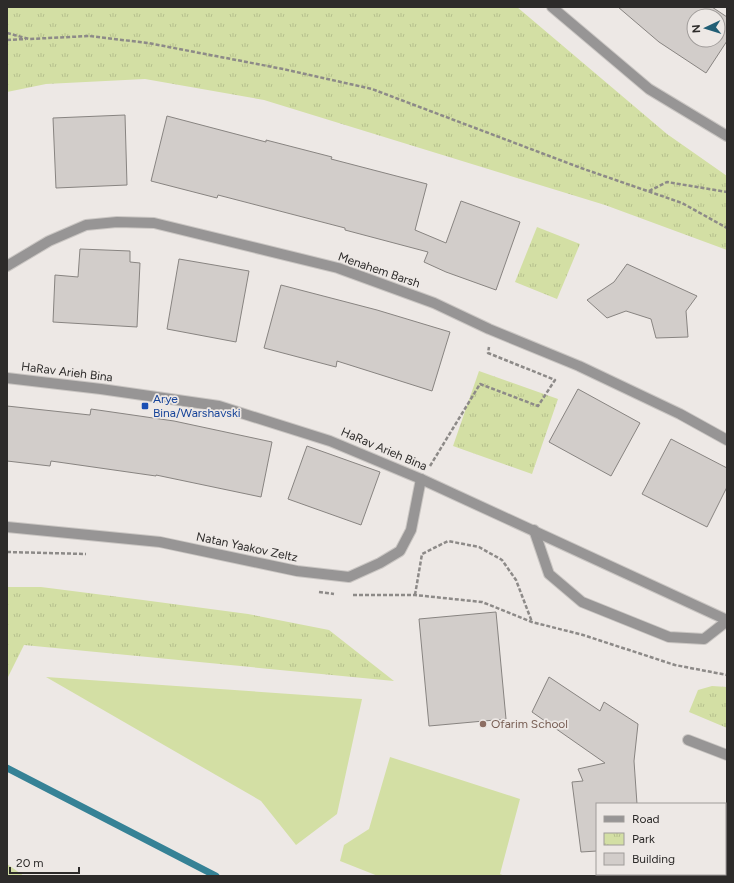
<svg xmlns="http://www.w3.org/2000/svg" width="734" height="883" viewBox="0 0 734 883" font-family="Figtree,sans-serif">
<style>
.green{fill:#d3dfa4}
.park{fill:url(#park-tufts)}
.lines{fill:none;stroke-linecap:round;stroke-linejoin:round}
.stream{stroke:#368296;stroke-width:7}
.building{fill:#d2cdca;stroke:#888481;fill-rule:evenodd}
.service-casing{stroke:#cac6c3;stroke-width:12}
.minor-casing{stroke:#cac6c3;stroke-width:12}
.tertiary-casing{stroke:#cac6c3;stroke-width:12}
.path{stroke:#8d8a88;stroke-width:2.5;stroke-dasharray:4 2;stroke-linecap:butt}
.service{stroke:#979595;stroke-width:10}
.minor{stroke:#979595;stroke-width:10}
.tertiary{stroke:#979595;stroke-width:10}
.transit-dot{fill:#1a4fb4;stroke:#ede8e5;stroke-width:1.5}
.education-dot{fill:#8d6e63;stroke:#ede8e5;stroke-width:1.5}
.labels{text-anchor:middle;stroke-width:3.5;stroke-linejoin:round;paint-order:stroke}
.street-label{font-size:12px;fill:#2d2b2a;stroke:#ede8e5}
.transit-label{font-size:12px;fill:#164399;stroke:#ede8e5;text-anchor:start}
.education-label{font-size:12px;fill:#785e54;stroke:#ede8e5;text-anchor:start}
</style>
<defs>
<pattern id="park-tufts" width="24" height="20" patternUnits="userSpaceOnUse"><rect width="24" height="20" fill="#d3dfa4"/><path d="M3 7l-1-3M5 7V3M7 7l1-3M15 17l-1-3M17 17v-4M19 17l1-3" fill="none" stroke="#b5c08d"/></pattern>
</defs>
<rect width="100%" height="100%" fill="#ede8e5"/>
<g class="green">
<polygon points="46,677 362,699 337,814 296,845 261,801"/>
<polygon points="390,757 520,799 500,874 505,876 378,876 340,861 344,845 369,829"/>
<polygon points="7,864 24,876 7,876"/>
</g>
<g class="park">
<polygon points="7,7 517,7 667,134 727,176 727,250 605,205 264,100 145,79 46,84 7,92"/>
<polygon points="537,227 580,244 557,299 515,282"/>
<polygon points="479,371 558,399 532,474 453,446"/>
<polygon points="7,587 41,587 143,600 248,614 329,630 394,681 24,645 7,679"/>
<polygon points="712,686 727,687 727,728 689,712 698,690"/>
</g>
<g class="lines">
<polyline class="stream" points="7,768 216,876"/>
</g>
<g class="building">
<path d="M 618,7 L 712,7 L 727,17 L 727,41 L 706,73 L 659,42 ZM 694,16 L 718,16 L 718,40 L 694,40 Z"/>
<polygon points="125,115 127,185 56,188 53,118"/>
<polygon points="167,116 266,142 266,140 332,157 331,159 427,184 415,230 446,243 461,201 520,222 496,290 446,272 424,262 428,252 345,230 345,228 218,195 217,198 151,181"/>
<polygon points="80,249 130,251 130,262 140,263 137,327 53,322 55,275 78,277"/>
<polygon points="179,259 249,271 236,342 167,329"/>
<polygon points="627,264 697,296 686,311 688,337 656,338 651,319 626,311 607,318 587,300 614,282"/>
<polygon points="281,285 377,310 450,332 432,391 337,361 336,367 264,348"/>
<polygon points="578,389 640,423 611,476 549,442"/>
<polygon points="7,406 90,415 91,409 174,421 272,442 261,497 156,475 156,476 51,461 50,466 7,461"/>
<polygon points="671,439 727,468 727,487 707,527 642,494"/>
<polygon points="307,446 380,472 361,525 288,499"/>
<polygon points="496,612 506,719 429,726 419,619"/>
<polygon points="549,677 600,711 604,702 638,724 634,761 637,804 597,804 597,851 581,852 572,782 583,781 578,769 605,763 532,712"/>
</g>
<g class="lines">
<g class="service-casing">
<g id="service">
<polyline points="552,7 649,89 727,136"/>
<polyline points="534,530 549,574 582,602 669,637 704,639 727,621"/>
<polyline points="688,740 727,755"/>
</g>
</g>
<g class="minor-casing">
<g id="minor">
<polyline points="7,266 49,241 86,225 117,222 154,223 338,268 434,303 489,329 579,366 680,414 727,440"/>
<polyline points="7,527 160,542 297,571 349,577 380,563 400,551 411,530 421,479"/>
</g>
</g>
<g class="tertiary-casing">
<polyline id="tertiary" points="7,378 101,389 219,406 330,441 421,479 727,620"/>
</g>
<g class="path">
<polyline points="7,33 29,39 89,36 148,43 283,69 372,89 581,168 682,203 727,228"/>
<polyline points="7,40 26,39"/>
<polyline points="649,191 667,182 727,192"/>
<polyline points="430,466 480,384 538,406 555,380 488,353 489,347"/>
<polyline points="7,552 86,554"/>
<polyline points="319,592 334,594"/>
<polyline points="353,595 415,595 482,602 532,622 583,635 675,665 727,675"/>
<polyline points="415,595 422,554 448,541 479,547 502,560 516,580 532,622"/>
</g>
<use href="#service" class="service"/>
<use href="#minor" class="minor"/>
<use href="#tertiary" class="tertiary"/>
</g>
<rect class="transit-dot" x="141" y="402" width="8" height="8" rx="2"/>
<circle class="education-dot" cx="483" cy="724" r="4"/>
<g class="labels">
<g class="street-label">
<text transform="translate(379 270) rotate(19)" y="4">Menahem Barsh</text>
<text transform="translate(67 372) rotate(7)" y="4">HaRav Arieh Bina</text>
<text transform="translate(384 449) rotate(23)" y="4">HaRav Arieh Bina</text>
<text transform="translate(247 547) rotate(12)" y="4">Natan Yaakov Zeltz</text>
</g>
<g class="transit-label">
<text x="153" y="403">Arye<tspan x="153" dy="14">Bina/Warshavski</tspan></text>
</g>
<g class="education-label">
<text x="491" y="728">Ofarim School</text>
</g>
</g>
<rect width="734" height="883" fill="none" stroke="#2d2b2a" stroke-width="16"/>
<rect x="596" y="803" width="130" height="72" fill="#ede8e5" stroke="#a09c9a"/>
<rect x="604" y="816" width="20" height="6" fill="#979595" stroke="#a09c9a"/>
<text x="632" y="823" font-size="12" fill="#2d2b2a">Road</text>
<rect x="604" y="833" width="20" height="12" fill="url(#park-tufts)" stroke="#a09c9a"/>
<text x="632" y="843" font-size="12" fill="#2d2b2a">Park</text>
<rect x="604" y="853" width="20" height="12" fill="#d2cdca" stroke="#a09c9a"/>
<text x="632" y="863" font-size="12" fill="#2d2b2a">Building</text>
<g transform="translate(706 28) rotate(266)"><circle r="19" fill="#ede8e5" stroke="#a09c9a"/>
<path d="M0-3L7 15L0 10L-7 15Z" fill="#215e75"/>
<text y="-6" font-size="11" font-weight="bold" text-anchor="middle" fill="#2d2b2a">N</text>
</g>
<path d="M10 867v6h69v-6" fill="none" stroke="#2d2b2a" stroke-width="2"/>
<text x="16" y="867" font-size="12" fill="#2d2b2a" stroke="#ede8e5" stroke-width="3" paint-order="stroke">20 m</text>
</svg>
